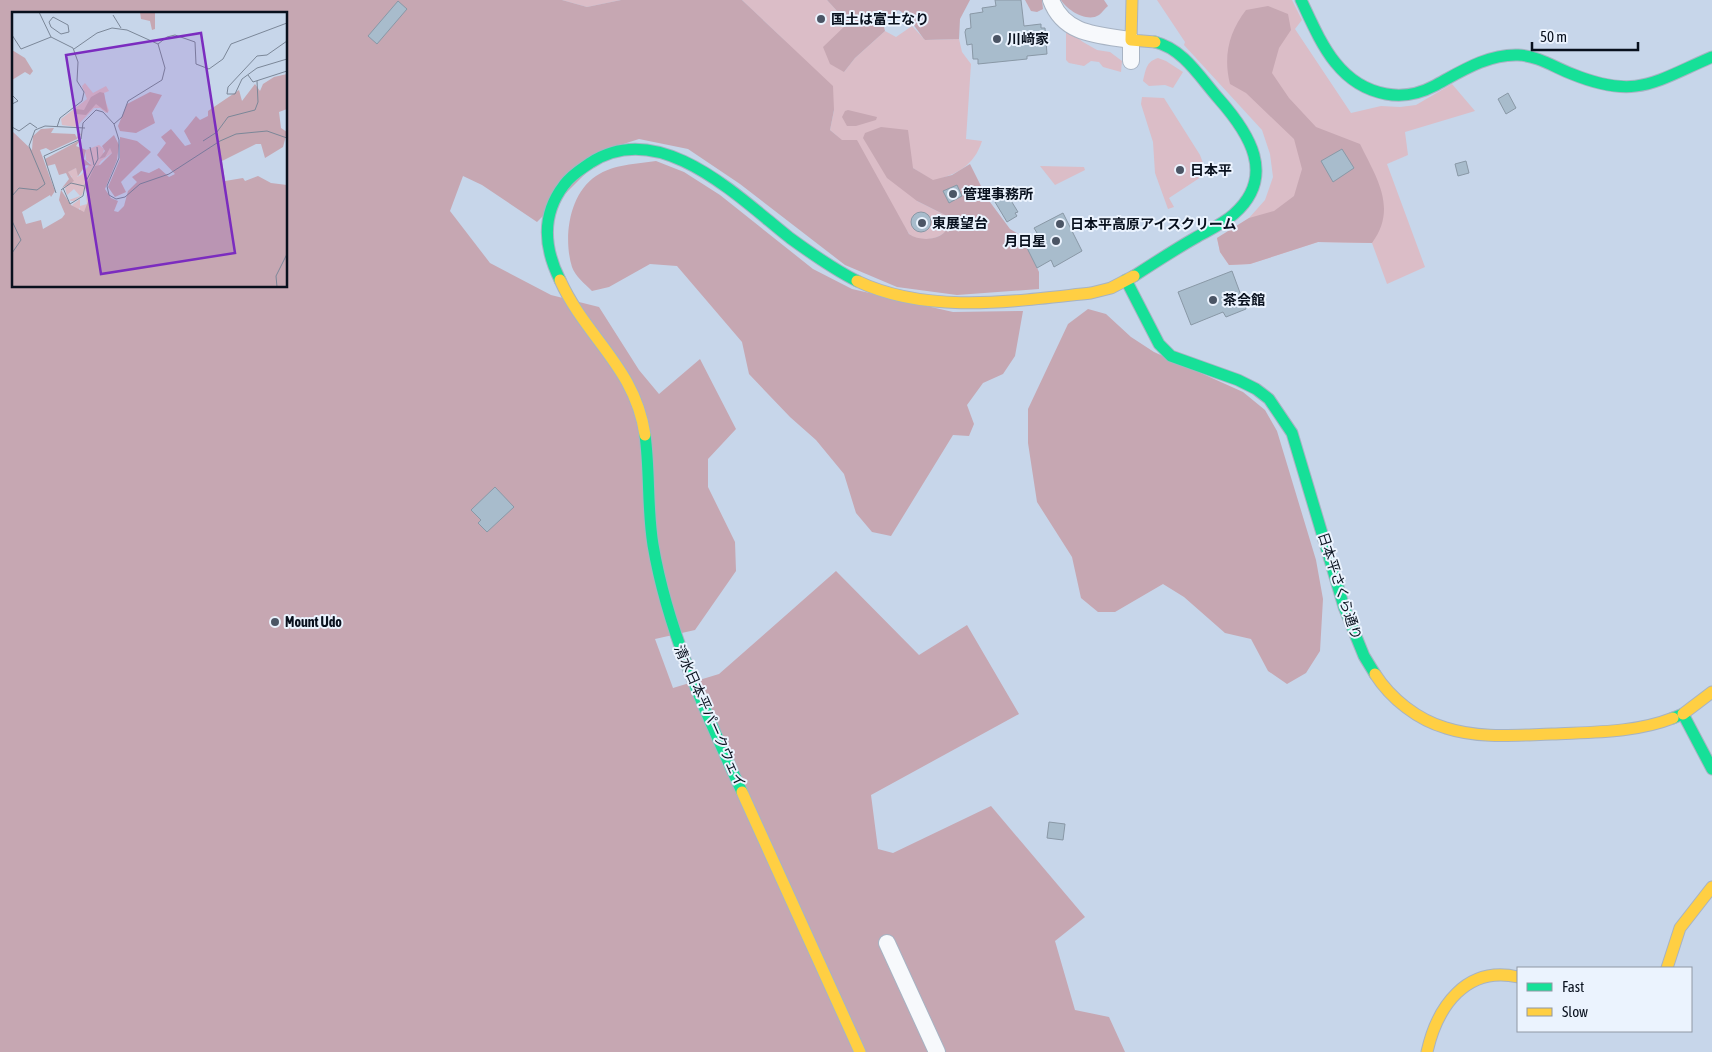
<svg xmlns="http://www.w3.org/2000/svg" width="1712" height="1052" viewBox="0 0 1712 1052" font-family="'Asap Condensed','Noto Sans JP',sans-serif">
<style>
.green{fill:#dbbdc7}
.forest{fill:#c6a7b2;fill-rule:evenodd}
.building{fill:#a8bccc;stroke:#8998a6}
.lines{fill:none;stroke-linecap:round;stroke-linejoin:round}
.street-casing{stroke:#a7b3c3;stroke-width:18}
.fast-casing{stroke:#a7b3c3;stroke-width:13}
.slow-casing{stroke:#a7b3c3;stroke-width:13}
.street{stroke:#f7f9fc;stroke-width:16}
.fast{stroke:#16e098;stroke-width:11}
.slow{stroke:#ffcf43;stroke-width:11}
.poi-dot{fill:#4b5565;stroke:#ebf3fe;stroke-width:2}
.labels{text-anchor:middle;stroke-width:4;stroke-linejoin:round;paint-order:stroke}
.poi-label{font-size:14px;font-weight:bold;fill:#08101d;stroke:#ebf3fe;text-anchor:start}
.street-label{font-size:14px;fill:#08101d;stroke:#ebf3fe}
.inset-road{fill:none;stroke:#7b8798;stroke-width:1}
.view{fill:#7b2cbf;fill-opacity:0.15;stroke:#7b2cbf;stroke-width:2.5}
.inset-edge{fill:none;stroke:#08101d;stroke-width:2.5}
</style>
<rect width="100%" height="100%" fill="#c7d6ea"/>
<g class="green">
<polygon points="562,0 621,0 587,7"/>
<path d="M 742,0 L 827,0 L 848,23 L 844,72 L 855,58 L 885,31 L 896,37 L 912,26 L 925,40 L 959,39 L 962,52 L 971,64 L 966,139 L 982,141 C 974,166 957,174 933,181 L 913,168 L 917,201 L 947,216 C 949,222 950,228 944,233 C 938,238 923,242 915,238 C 906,234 903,222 897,214 C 879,187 855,150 830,130 L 834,110 L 784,40 Z"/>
<polygon points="1157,0 1292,0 1302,20 1295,29 1351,113 1381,106 1400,107 1416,105 1452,84 1475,111 1405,132 1408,155 1387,164 1425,267 1387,284 1372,243 1318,242 1250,264 1229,265 1220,252 1217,238 1249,218 1265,200 1273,177 1270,154 1262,130 1184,45 1185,42"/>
<polygon points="1066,29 1083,42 1097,50 1110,52 1122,61 1121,72 1103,67 1099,62 1091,61 1084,66 1069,63 1066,60"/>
<path d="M 1158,58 L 1166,61 L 1183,72 L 1173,88 L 1165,85 L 1149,86 L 1143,81 C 1146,69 1146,62 1158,58 Z"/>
<polygon points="1142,97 1164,98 1200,155 1203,163 1201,177 1169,198 1174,207 1168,209 1155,173 1153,142 1141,104"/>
<polygon points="1040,166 1084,167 1085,170 1055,185"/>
</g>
<g class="forest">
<path d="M 0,0 L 562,0 L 587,7 L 621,0 L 742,0 L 833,86 L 834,110 L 830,130 L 842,140 L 857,140 L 909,234 C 923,244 955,239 947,216 L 917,201 L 887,178 L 863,138 L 865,133 L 881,127 L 908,130 L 913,168 L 933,180 L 952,175 L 970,164 L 987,198 L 1010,229 L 1022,236 L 1039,272 L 1039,289 L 957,295 L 897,287 L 845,265 L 740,184 L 688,149 L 639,139 L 611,148 L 537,222 L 482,185 L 463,176 L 450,211 L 490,263 L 551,295 L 599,307 L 639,370 L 659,394 L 700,359 L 736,429 L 708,459 L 708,487 L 735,542 L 736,571 L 695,630 L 655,639 L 673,688 L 719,674 L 836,571 L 919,655 L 967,625 L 1019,714 L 871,795 L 878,849 L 893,853 L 991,806 L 1085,917 L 1055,941 L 1075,1010 L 1109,1017 L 1125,1052 L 0,1052 ZM 14,14 L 286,14 L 286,286 L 14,286 Z"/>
<path d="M 827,0 L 970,0 L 960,19 L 959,39 L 925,40 C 918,32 907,13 898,10 L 883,23 L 885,31 L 855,58 L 844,72 L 830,64 L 823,47 L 848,23 Z"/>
<polygon points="1025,0 1042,0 1043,9 1037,12 1031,11"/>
<path d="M 1061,0 L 1104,0 L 1108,6 C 1105,8 1102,13 1099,15 C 1087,23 1067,10 1061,0 Z"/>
<path d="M 1268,6 L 1288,14 L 1291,30 L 1279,48 L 1272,73 L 1289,98 L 1316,127 L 1360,144 C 1376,177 1398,208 1372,243 L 1318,242 L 1250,264 L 1229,265 L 1220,252 L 1217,238 L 1249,218 L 1274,211 L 1294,196 L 1302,169 L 1294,139 L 1246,93 L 1230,84 C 1223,56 1229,32 1246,10 Z"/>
<polygon points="848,110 877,117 876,120 856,126 847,126 842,117 845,111"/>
<path d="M 656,161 L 684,172 L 720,195 L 813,269 L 852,289 L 953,312 L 1023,311 L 1015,356 L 1003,374 L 983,383 L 967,405 L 974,424 L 969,436 L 953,435 L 891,536 L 872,532 L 856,513 L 844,474 L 816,440 L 790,417 L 749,374 L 742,342 L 677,266 L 650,264 L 609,287 L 592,291 C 585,284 575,276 572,267 C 563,238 569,194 596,176 C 614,164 636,164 656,161 Z"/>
<polygon points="1088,309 1106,314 1131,337 1154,352 1243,392 1265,410 1277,431 1316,560 1323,599 1320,651 1306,673 1287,684 1268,671 1251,639 1225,633 1184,597 1163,584 1115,612 1098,612 1081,598 1072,557 1037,502 1028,443 1028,409 1068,324"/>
</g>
<g class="building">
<polygon points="995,0 1021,0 1024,26 1041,24 1041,28 1045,28 1047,54 1027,56 1027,59 978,64 978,59 973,59 972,44 967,45 965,32 966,29 971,28 970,14 983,12 982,8 996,6"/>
<polygon points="398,1 407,9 377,44 368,36"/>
<polygon points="1508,93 1516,108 1506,114 1498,99"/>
<polygon points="1342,149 1354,168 1333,182 1321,161"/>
<polygon points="1466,161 1469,173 1458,176 1455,164"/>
<polygon points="957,185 962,196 949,203 943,191"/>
<polygon points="1007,194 1018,212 1015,213 1017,216 1007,222 995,202"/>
<circle cx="921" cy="222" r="10"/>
<polygon points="1063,213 1082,251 1054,267 1051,260 1037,268 1023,240 1037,233 1034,228"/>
<polygon points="1232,271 1246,309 1226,317 1223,312 1191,325 1178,292"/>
<polygon points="495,487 514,507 487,532 478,523 481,520 471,510"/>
<polygon points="1049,822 1065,824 1063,840 1047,838"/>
</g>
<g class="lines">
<g class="street-casing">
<g id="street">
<path d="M 1051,0 C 1064,35 1098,35 1131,40 L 1131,61"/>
<polyline points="887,943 937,1052"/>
</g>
</g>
<g class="fast-casing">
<g id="fast">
<path d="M 1301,0 C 1320,40 1337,85 1386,94 C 1403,97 1419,94 1434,86 C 1460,72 1487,54 1518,55 C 1538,56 1554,67 1572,74 C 1636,100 1654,82 1712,57"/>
<path d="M 1134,276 C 1154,263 1174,250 1195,238 C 1207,231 1223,224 1234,214 C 1277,176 1249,133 1219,99 C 1201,79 1184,49 1155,42"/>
<path d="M 560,280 C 544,248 541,215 564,185 C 571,175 580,170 590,163 C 660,117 738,197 790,238 C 812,254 833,269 857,281"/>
<polyline points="1126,280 1159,344 1171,356 1238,380 1256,389 1269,399 1292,433 1344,607 1364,656 1375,674"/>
<path d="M 645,435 C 650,472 647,508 653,545 C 668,633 705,711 742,792"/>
<polyline points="1673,718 1683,714 1712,769"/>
</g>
</g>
<g class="slow-casing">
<g id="slow">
<polyline points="1132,0 1131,40 1155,42"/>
<path d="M 560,280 C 586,338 635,367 645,435"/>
<path d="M 857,281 C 928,315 1015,301 1091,293 L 1111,288 L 1134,276"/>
<path d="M 1375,674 C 1391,699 1418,720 1446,728 C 1480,739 1517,735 1552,734 C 1592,732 1635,733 1673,718"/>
<polyline points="1683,714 1712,692"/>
<polyline points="742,792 860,1052"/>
<polyline points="1667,968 1680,928 1712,887"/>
<path d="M 1427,1052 C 1437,1007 1466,965 1518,977"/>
</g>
</g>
<use href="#street" class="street"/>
<use href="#fast" class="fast"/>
<use href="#slow" class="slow"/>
</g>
<g class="poi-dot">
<circle cx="821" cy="19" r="5"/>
<circle cx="997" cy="39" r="5"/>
<circle cx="1180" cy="170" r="5"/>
<circle cx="953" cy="194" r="5"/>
<circle cx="922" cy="223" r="5"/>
<circle cx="1060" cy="224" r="5"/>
<circle cx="1056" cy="241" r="5"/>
<circle cx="1213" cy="300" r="5"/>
<circle cx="275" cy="622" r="5"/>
</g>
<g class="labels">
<g class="poi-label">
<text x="831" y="24">国土は富士なり</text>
<text x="1007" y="44">川﨑家</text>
<text x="1190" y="175">日本平</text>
<text x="963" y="199">管理事務所</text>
<text x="932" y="228">東展望台</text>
<text x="1070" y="229">日本平高原アイスクリーム</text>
<text x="1046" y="246" text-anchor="end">月日星</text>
<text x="1223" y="305">茶会館</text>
<text x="285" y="627">Mount Udo</text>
</g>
<g class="street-label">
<text transform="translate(1340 586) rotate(72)" y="5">日本平さくら通り</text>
<text transform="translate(710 716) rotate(66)" y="5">清水日本平パークウェイ</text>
</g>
</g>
<g transform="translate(12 12)">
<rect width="275" height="275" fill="#c7d6ea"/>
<path d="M 73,71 L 81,81 L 94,74 L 97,79 L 92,81 L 93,88 L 97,99 L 94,101 L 88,96 L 82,96 L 64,115 L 50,113 L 49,107 L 75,87 L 70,74 ZM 87,133 L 92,137 L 91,142 L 98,136 L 101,140 L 89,149 L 73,178 L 77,192 L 72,200 L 68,200 L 68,196 L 65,198 L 60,193 L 68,187 L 68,194 L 75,192 L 73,175 L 70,183 L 62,189 L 59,189 L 57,188 L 68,184 L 62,177 L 55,183 L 53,176 L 60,165 L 55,160 L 64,156 L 67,162 L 65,165 L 69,163 L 79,151 L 74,148 L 74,138 Z" fill="#dbbdc7"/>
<path d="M 128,0 L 143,0 L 143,17 L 140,18 L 138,9 L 129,7 ZM 0,38 L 13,46 L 21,59 L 18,63 L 13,60 L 0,68 ZM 275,62 L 275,97 L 267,100 L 269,116 L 275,120 L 271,135 L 253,146 L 249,132 L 244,132 L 210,149 L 213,169 L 231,166 L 233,169 L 246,164 L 259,171 L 275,173 L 275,275 L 0,275 L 0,119 L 20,138 L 21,124 L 29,117 L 42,116 L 39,121 L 63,122 L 65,126 L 66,121 L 69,122 L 65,127 L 39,139 L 34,136 L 28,138 L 43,179 L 39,185 L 38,183 L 10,200 L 14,212 L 29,208 L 31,217 L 50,206 L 53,202 L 47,188 L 49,178 L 59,193 L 72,200 L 77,187 L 73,175 L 83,154 L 88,153 L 100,141 L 98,136 L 93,145 L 87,147 L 93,139 L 90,134 L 102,123 L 107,133 L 105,148 L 93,177 L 99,186 L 106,189 L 102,199 L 106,200 L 112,194 L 116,179 L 125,170 L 120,165 L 129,159 L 137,161 L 147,156 L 157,165 L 163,162 L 145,143 L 154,131 L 149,125 L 159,117 L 173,134 L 179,132 L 172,119 L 184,104 L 188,108 L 196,104 L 196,99 L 227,78 L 230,89 L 243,72 L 248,79 L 251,72 L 262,65 ZM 88,80 L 92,81 L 96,101 L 84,92 L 74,103 L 64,102 L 64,97 L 72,98 L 79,85 ZM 138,80 L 150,83 L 140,101 L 143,111 L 124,121 L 108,119 L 106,114 L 115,92 ZM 108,125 L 125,129 L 139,140 L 109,170 L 114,180 L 103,185 L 96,175 L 108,147 ZM 68,128 L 64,134 L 74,138 L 72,147 L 80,154 L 74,153 L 66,164 L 64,156 L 56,160 L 62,169 L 50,176 L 57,167 L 54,161 L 47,163 L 43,152 L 35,154 L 33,147 Z" fill="#c6a7b2"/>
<path class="inset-road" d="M 27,0 L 39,25 L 61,36 L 66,50 L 65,69 L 72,80 L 70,89 L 48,106 L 45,115M 101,3 L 109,16M 41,5 L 56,13 L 57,20 L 49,22 L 39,15 L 37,10 ZM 0,23 L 9,37 L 39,25M 275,29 L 255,43 L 245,44 L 216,75 L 215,82 L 223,82 L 230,67 L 245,56 L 275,47M 62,37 L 85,21 L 100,16 L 115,18 L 146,32M 236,63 L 241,70 L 275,59M 0,83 L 6,89 L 0,92M 102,112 L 110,105 L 116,89 L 150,68 L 153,56 L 146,32 L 155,25 L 163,23 L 183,30 L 184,52 L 197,57 L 211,47 L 219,32 L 275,11M 0,115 L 7,119 L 18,111 L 25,116M 191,129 L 205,120 L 216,105 L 243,98 L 246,90 L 245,69M 78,135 L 82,153M 51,176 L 58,192 L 71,184 L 74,169 L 86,147 L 85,135M 49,178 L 59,171 L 72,174M 44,181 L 32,144 L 69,127 L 71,111 L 84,98 L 91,100 L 102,112 L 107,128 L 107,146 L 95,174 L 97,183 L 104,187 L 113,185 L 128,172 L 157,162 L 208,129 L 224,122 L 255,119 L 275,126M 0,184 L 7,176 L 25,178 L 33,172 L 17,134 L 23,118 L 33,114 L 73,116M 0,209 L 9,228 L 0,241M 265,275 L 264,264 L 275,242"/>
<path class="view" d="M 189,21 L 223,241 L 89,262 L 54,43 Z"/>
<rect width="275" height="275" class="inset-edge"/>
</g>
<rect x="1517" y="967" width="175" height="65" fill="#ebf3fe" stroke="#9098a4"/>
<rect x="1527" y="983" width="25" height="8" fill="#16e098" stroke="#9098a4"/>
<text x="1562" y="992" font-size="15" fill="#08101d">Fast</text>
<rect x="1527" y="1008" width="25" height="8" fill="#ffcf43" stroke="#9098a4"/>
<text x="1562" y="1017" font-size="15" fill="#08101d">Slow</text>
<path d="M1532 42v8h106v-8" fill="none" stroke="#08101d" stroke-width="2.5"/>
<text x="1540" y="42" font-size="15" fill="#08101d" stroke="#ebf3fe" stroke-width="4" paint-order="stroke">50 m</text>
</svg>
